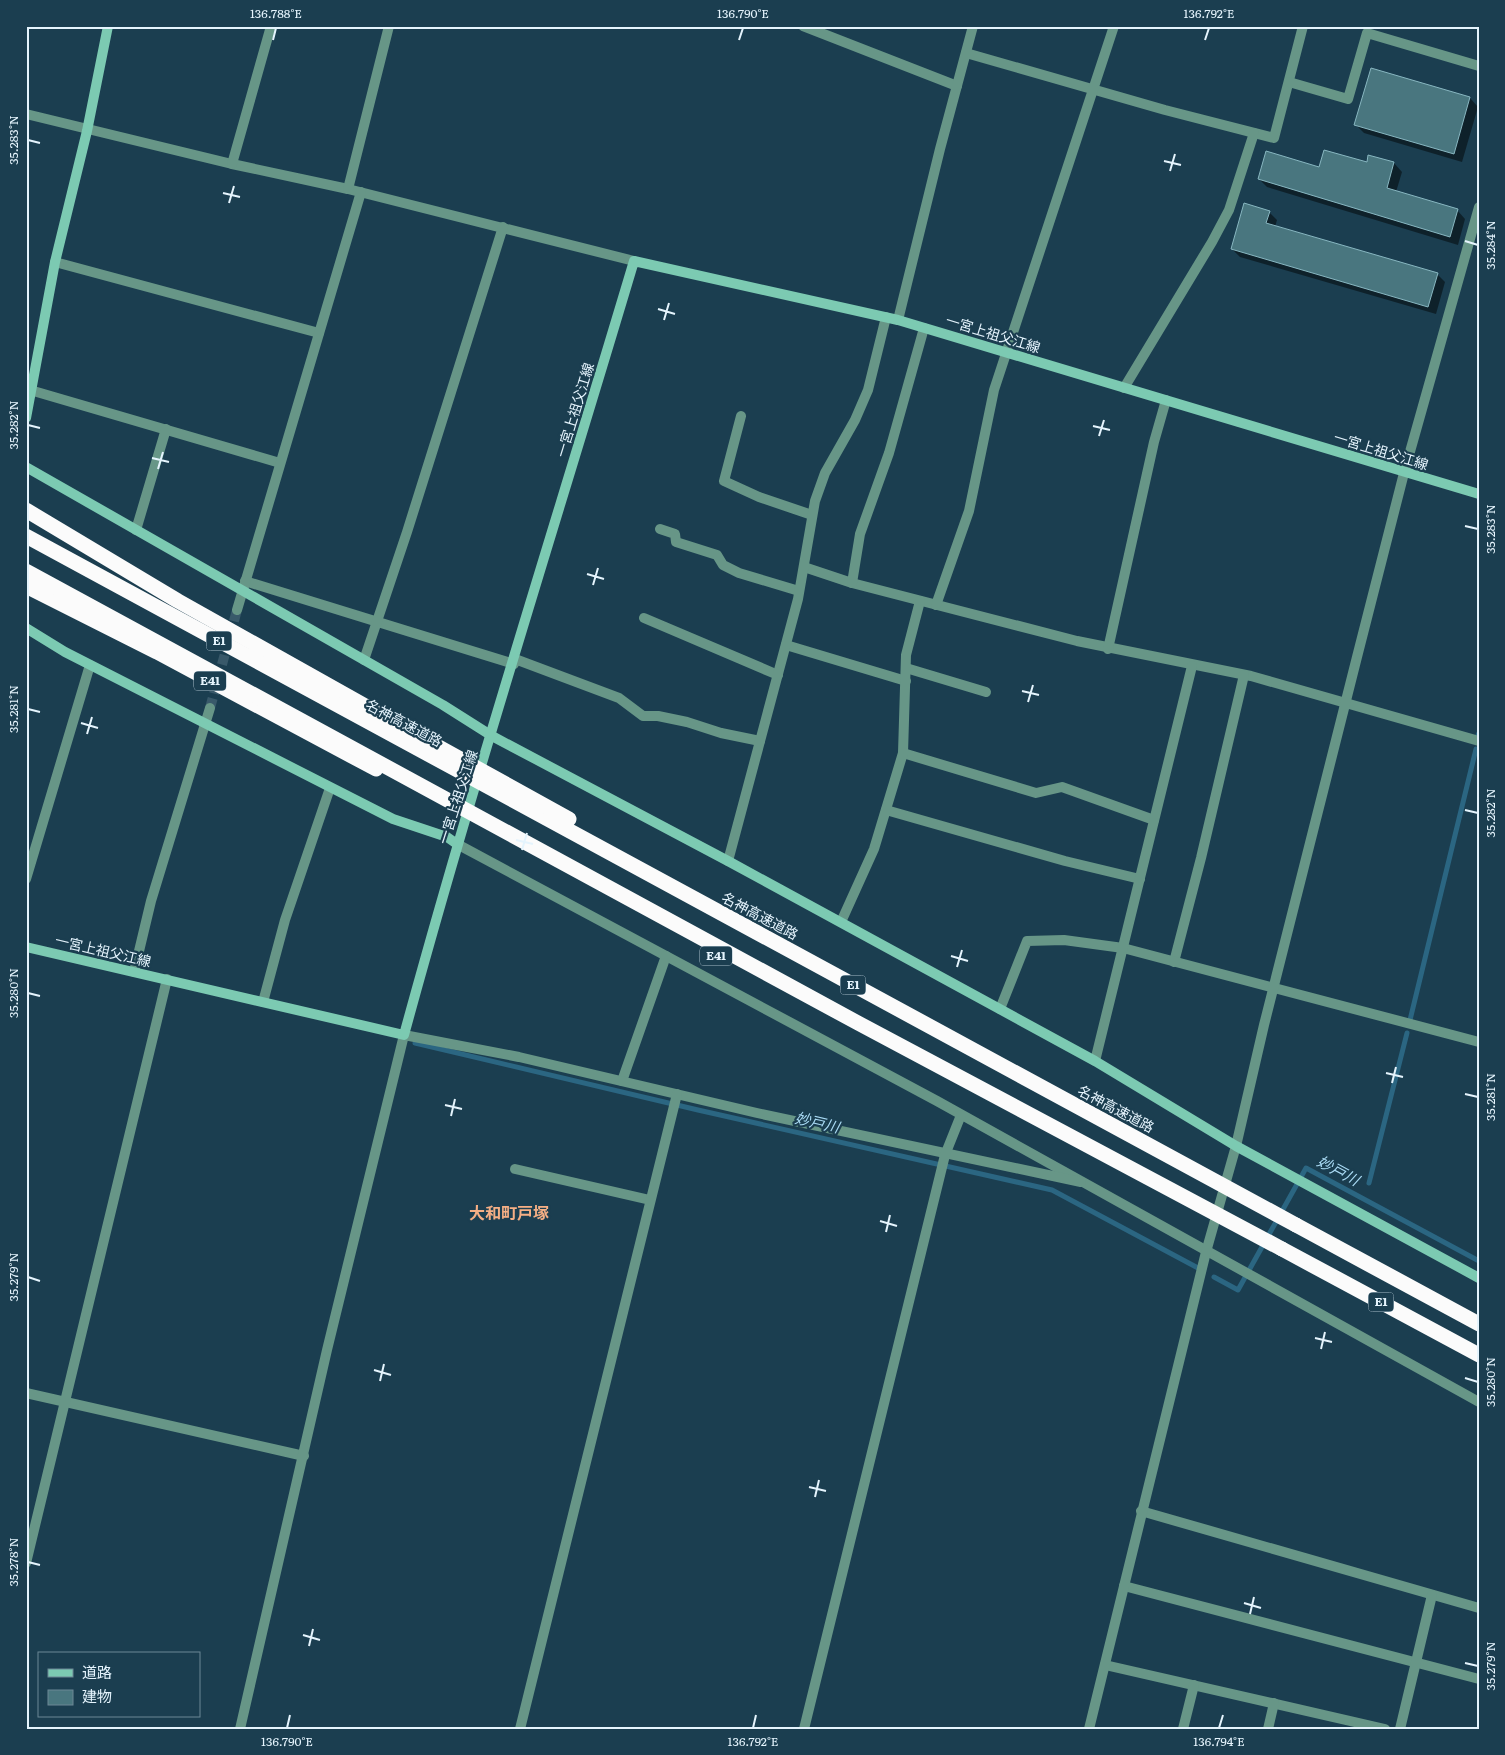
<svg xmlns="http://www.w3.org/2000/svg" width="1505" height="1755" viewBox="0 0 1505 1755" font-family="Literata,'Noto Sans JP',serif">
<style>
.shadow{fill:#0007}
.lines{fill:none;stroke-linecap:round;stroke-linejoin:round}
.stream{stroke:#2b6682;stroke-width:5}
.building{fill:#49767f;stroke:#88b7c1}
.street-tunnel{stroke:#39596a;stroke-width:10;stroke-dasharray:10 5;stroke-linecap:butt}
.street{stroke:#679687;stroke-width:10}
.secondary{stroke:#7ccab2;stroke-width:10}
.highway{stroke:#fbfbfb;stroke-width:15}
.highway-bridge{stroke:#fbfbfb;stroke-width:15}
.ticks{fill:none;stroke:#e5f4fd;stroke-width:2}
.labels{text-anchor:middle;stroke-width:4.5;stroke-linejoin:round;paint-order:stroke}
.shield{fill:#1b3e50;stroke:#a8bdc9;stroke-width:1}
.shield-label{font-size:12px;font-weight:bold;fill:#e5f4fd}
.street-label{font-size:14px;fill:#e5f4fd;stroke:#1b3e50}
.water-label{font-size:15px;font-style:italic;fill:#aadbf5;stroke:#1b3e50}
.quarter-label{font-size:16px;font-weight:bold;fill:#f5af85;stroke:#1b3e50}
.neatline{fill:none;stroke:#e5f4fd;stroke-width:2}
.ticks-label{font-size:12px;text-anchor:middle;fill:#e5f4fd}
</style>
<rect width="100%" height="100%" fill="#1b3e50"/>
<g class="shadow">
<polygon points="1470,98 1478,107 1462,162 1364,133 1356,125"/>
<polygon points="1369,157 1394,163 1402,172 1396,192 1457,210 1465,219 1458,245 1267,187 1259,179 1367,163"/>
<polygon points="1269,212 1277,220 1275,227 1437,274 1445,282 1436,314 1240,257 1232,249"/>
</g>
<g class="lines">
<g class="stream">
<polyline points="1478,735 1479,733"/>
<polyline points="1410,1020 1476,749"/>
<polyline points="415,1043 698,1110 1052,1190 1198,1268"/>
<polyline points="1369,1183 1407,1033"/>
<polyline points="1214,1277 1238,1290 1306,1168 1479,1261"/>
</g>
</g>
<g class="building">
<polygon points="1371,68 1470,97 1454,154 1354,125"/>
<polygon points="1324,150 1367,162 1368,155 1394,162 1387,188 1458,209 1450,237 1258,179 1266,151 1319,167"/>
<polygon points="1244,203 1270,211 1266,223 1438,273 1428,307 1231,249"/>
</g>
<g class="lines">
<polyline class="street-tunnel" points="210,708 237,610"/>
<g class="street">
<polyline points="803,26 957,86"/>
<polyline points="966,53 1165,110 1274,138 1303,26"/>
<polyline points="1289,82 1348,99 1367,33 1479,66"/>
<polyline points="26,114 232,164 348,189 634,261"/>
<polyline points="232,164 271,26"/>
<polyline points="348,189 389,26"/>
<polyline points="55,262 319,333"/>
<polyline points="898,320 940,149 973,26"/>
<polyline points="1124,388 1212,242 1229,210 1254,133"/>
<polyline points="30,390 280,463"/>
<polyline points="741,416 724,481 759,497 812,515"/>
<polyline points="660,529 675,534 676,542 717,555 723,565 739,573 799,591"/>
<polyline points="136,530 166,429"/>
<polyline points="804,567 852,583 1077,641 1251,676 1479,741"/>
<polyline points="245,581 514,664"/>
<polyline points="852,583 860,534 889,453 924,328"/>
<polyline points="936,605 969,511 994,390 1114,26"/>
<polyline points="237,610 361,192"/>
<polyline points="644,618 778,675"/>
<polyline points="786,645 906,681"/>
<polyline points="1108,649 1154,442 1166,400"/>
<polyline points="515,659 619,698 643,716 658,716 687,722 721,733 760,741"/>
<polyline points="364,660 407,532 503,227"/>
<polyline points="906,668 986,692"/>
<polyline points="903,753 1036,793 1062,787 1154,820"/>
<polyline points="886,810 1065,861 1140,879"/>
<polyline points="457,844 937,1101 1479,1402"/>
<polyline points="728,861 798,599 815,501 825,473 855,420 868,390 886,317"/>
<polyline points="26,879 90,665"/>
<polyline points="841,922 874,849 903,753 906,655 920,601"/>
<polyline points="1174,962 1201,858 1244,675"/>
<polyline points="134,972 151,901 210,708"/>
<polyline points="263,1002 285,920 330,788"/>
<polyline points="1000,1009 1027,941 1064,940 1123,948 1479,1042"/>
<polyline points="1095,1061 1192,666"/>
<polyline points="622,1081 666,956"/>
<polyline points="515,1169 650,1200"/>
<polyline points="26,1393 304,1456"/>
<polyline points="1141,1511 1479,1608"/>
<polyline points="26,1563 167,979"/>
<polyline points="1124,1586 1479,1679"/>
<polyline points="1105,1665 1385,1729"/>
<polyline points="240,1729 327,1350 404,1035 519,1057 757,1113 1081,1182"/>
<polyline points="520,1729 677,1094"/>
<polyline points="804,1729 945,1155 961,1115"/>
<polyline points="1089,1729 1206,1252 1236,1146 1264,1025 1357,657 1404,473 1479,207"/>
<polyline points="1183,1729 1194,1685"/>
<polyline points="1268,1729 1274,1703"/>
<polyline points="1400,1729 1432,1595"/>
</g>
<g class="secondary">
<polyline points="26,418 55,262 87,131 108,26"/>
<polyline points="26,467 443,705 492,736 728,861 1095,1061 1236,1146 1479,1278"/>
<polyline points="26,628 65,652 393,819 447,837 457,844"/>
<path d="M 26,947 L 404,1035 C 475,775 557,519 634,261 L 898,320 L 1479,494"/>
</g>
<g class="highway">
<polyline points="26,510 178,601 417,735"/>
<polyline points="26,586 157,652 376,769"/>
<polyline points="1296,1225 1479,1324"/>
<polyline points="1282,1249 1479,1355"/>
</g>
<g class="highway-bridge">
<polyline points="26,536 1296,1225"/>
<polyline points="26,571 858,1023 1282,1249"/>
<polyline points="417,735 569,819"/>
</g>
</g>
<path class="ticks" d="M 273,40 L 276,28M 739,40 L 743,28M 1205,40 L 1209,28M 28,140 L 40,143M 1164,161 L 1181,165M 1170,171 L 1175,154M 223,193 L 240,197M 229,203 L 234,186M 1465,241 L 1478,245M 658,309 L 675,314M 664,320 L 669,303M 28,425 L 40,428M 1093,426 L 1110,430M 1099,436 L 1104,420M 152,458 L 169,462M 158,469 L 163,452M 1465,526 L 1478,529M 587,574 L 604,579M 593,585 L 598,568M 1022,691 L 1039,695M 1028,702 L 1033,685M 28,709 L 40,712M 81,723 L 98,728M 87,734 L 92,717M 1465,810 L 1478,813M 516,840 L 533,844M 522,850 L 527,833M 951,956 L 968,961M 957,967 L 962,950M 28,993 L 40,996M 1386,1073 L 1403,1077M 1392,1083 L 1396,1067M 1465,1094 L 1478,1097M 445,1105 L 462,1109M 451,1116 L 455,1099M 880,1221 L 897,1226M 886,1232 L 890,1215M 28,1277 L 40,1281M 1315,1338 L 1332,1342M 1321,1349 L 1325,1332M 374,1370 L 391,1375M 1465,1378 L 1478,1382M 380,1381 L 384,1364M 809,1487 L 826,1491M 815,1497 L 819,1480M 28,1562 L 40,1565M 1244,1603 L 1261,1608M 1250,1614 L 1254,1597M 303,1635 L 320,1640M 309,1646 L 313,1629M 1465,1663 L 1478,1666M 287,1728 L 290,1715M 753,1728 L 756,1715M 1219,1728 L 1223,1715"/>
<g class="labels">
<g class="shield">
<rect x="206.5" y="631.5" width="25" height="19" rx="4"/>
<rect x="194" y="671.5" width="32" height="19" rx="4"/>
<rect x="700" y="946.5" width="32" height="19" rx="4"/>
<rect x="840.5" y="975.5" width="25" height="19" rx="4"/>
<rect x="1368.5" y="1292.5" width="25" height="19" rx="4"/>
</g>
<g class="shield-label">
<text x="219" y="645">E1</text>
<text x="210" y="685">E41</text>
<text x="716" y="960">E41</text>
<text x="853" y="989">E1</text>
<text x="1381" y="1306">E1</text>
</g>
<g class="street-label">
<text transform="translate(993 334) rotate(17)" y="5">一宮上祖父江線</text>
<text transform="translate(575 410) rotate(-73)" y="5">一宮上祖父江線</text>
<text transform="translate(1381 451) rotate(17)" y="5">一宮上祖父江線</text>
<text transform="translate(404 723) rotate(28)" y="5">名神高速道路</text>
<text transform="translate(458 797) rotate(-72)" y="5">一宮上祖父江線</text>
<text transform="translate(760 916) rotate(28)" y="5">名神高速道路</text>
<text transform="translate(103 951) rotate(13)" y="5">一宮上祖父江線</text>
<text transform="translate(1116 1109) rotate(28)" y="5">名神高速道路</text>
</g>
<g class="water-label">
<text transform="translate(817 1123) rotate(13)" y="5">妙戸川</text>
<text transform="translate(1338 1171) rotate(28)" y="5">妙戸川</text>
</g>
<g class="quarter-label">
<text x="509" y="1219">大和町戸塚</text>
</g>
</g>
<rect width="1505" height="1755" fill="none" stroke="#1b3e50" stroke-width="55"/>
<rect x="38" y="1652" width="162" height="65" fill="#1b3e50" stroke="#6c8795"/>
<rect x="48" y="1669" width="25" height="8" fill="#7ccab2" stroke="#6c8795"/>
<text x="82" y="1678" font-size="15" fill="#e5f4fd">道路</text>
<rect x="48" y="1690" width="25" height="15" fill="#49767f" stroke="#6c8795"/>
<text x="82" y="1702" font-size="15" fill="#e5f4fd">建物</text>
<rect x="28" y="28" width="1450" height="1700" class="neatline"/>
<g class="ticks-label">
<text x="276" y="18">136.788°E</text>
<text x="743" y="18">136.790°E</text>
<text x="1209" y="18">136.792°E</text>
<text transform="translate(14 140) rotate(-90)" y="4">35.283°N</text>
<text transform="translate(1491 245) rotate(-90)" y="4">35.284°N</text>
<text transform="translate(14 425) rotate(-90)" y="4">35.282°N</text>
<text transform="translate(1491 529) rotate(-90)" y="4">35.283°N</text>
<text transform="translate(14 709) rotate(-90)" y="4">35.281°N</text>
<text transform="translate(1491 813) rotate(-90)" y="4">35.282°N</text>
<text transform="translate(14 993) rotate(-90)" y="4">35.280°N</text>
<text transform="translate(1491 1097) rotate(-90)" y="4">35.281°N</text>
<text transform="translate(14 1277) rotate(-90)" y="4">35.279°N</text>
<text transform="translate(1491 1382) rotate(-90)" y="4">35.280°N</text>
<text transform="translate(14 1562) rotate(-90)" y="4">35.278°N</text>
<text transform="translate(1491 1666) rotate(-90)" y="4">35.279°N</text>
<text x="287" y="1746">136.790°E</text>
<text x="753" y="1746">136.792°E</text>
<text x="1219" y="1746">136.794°E</text>
</g>
</svg>
